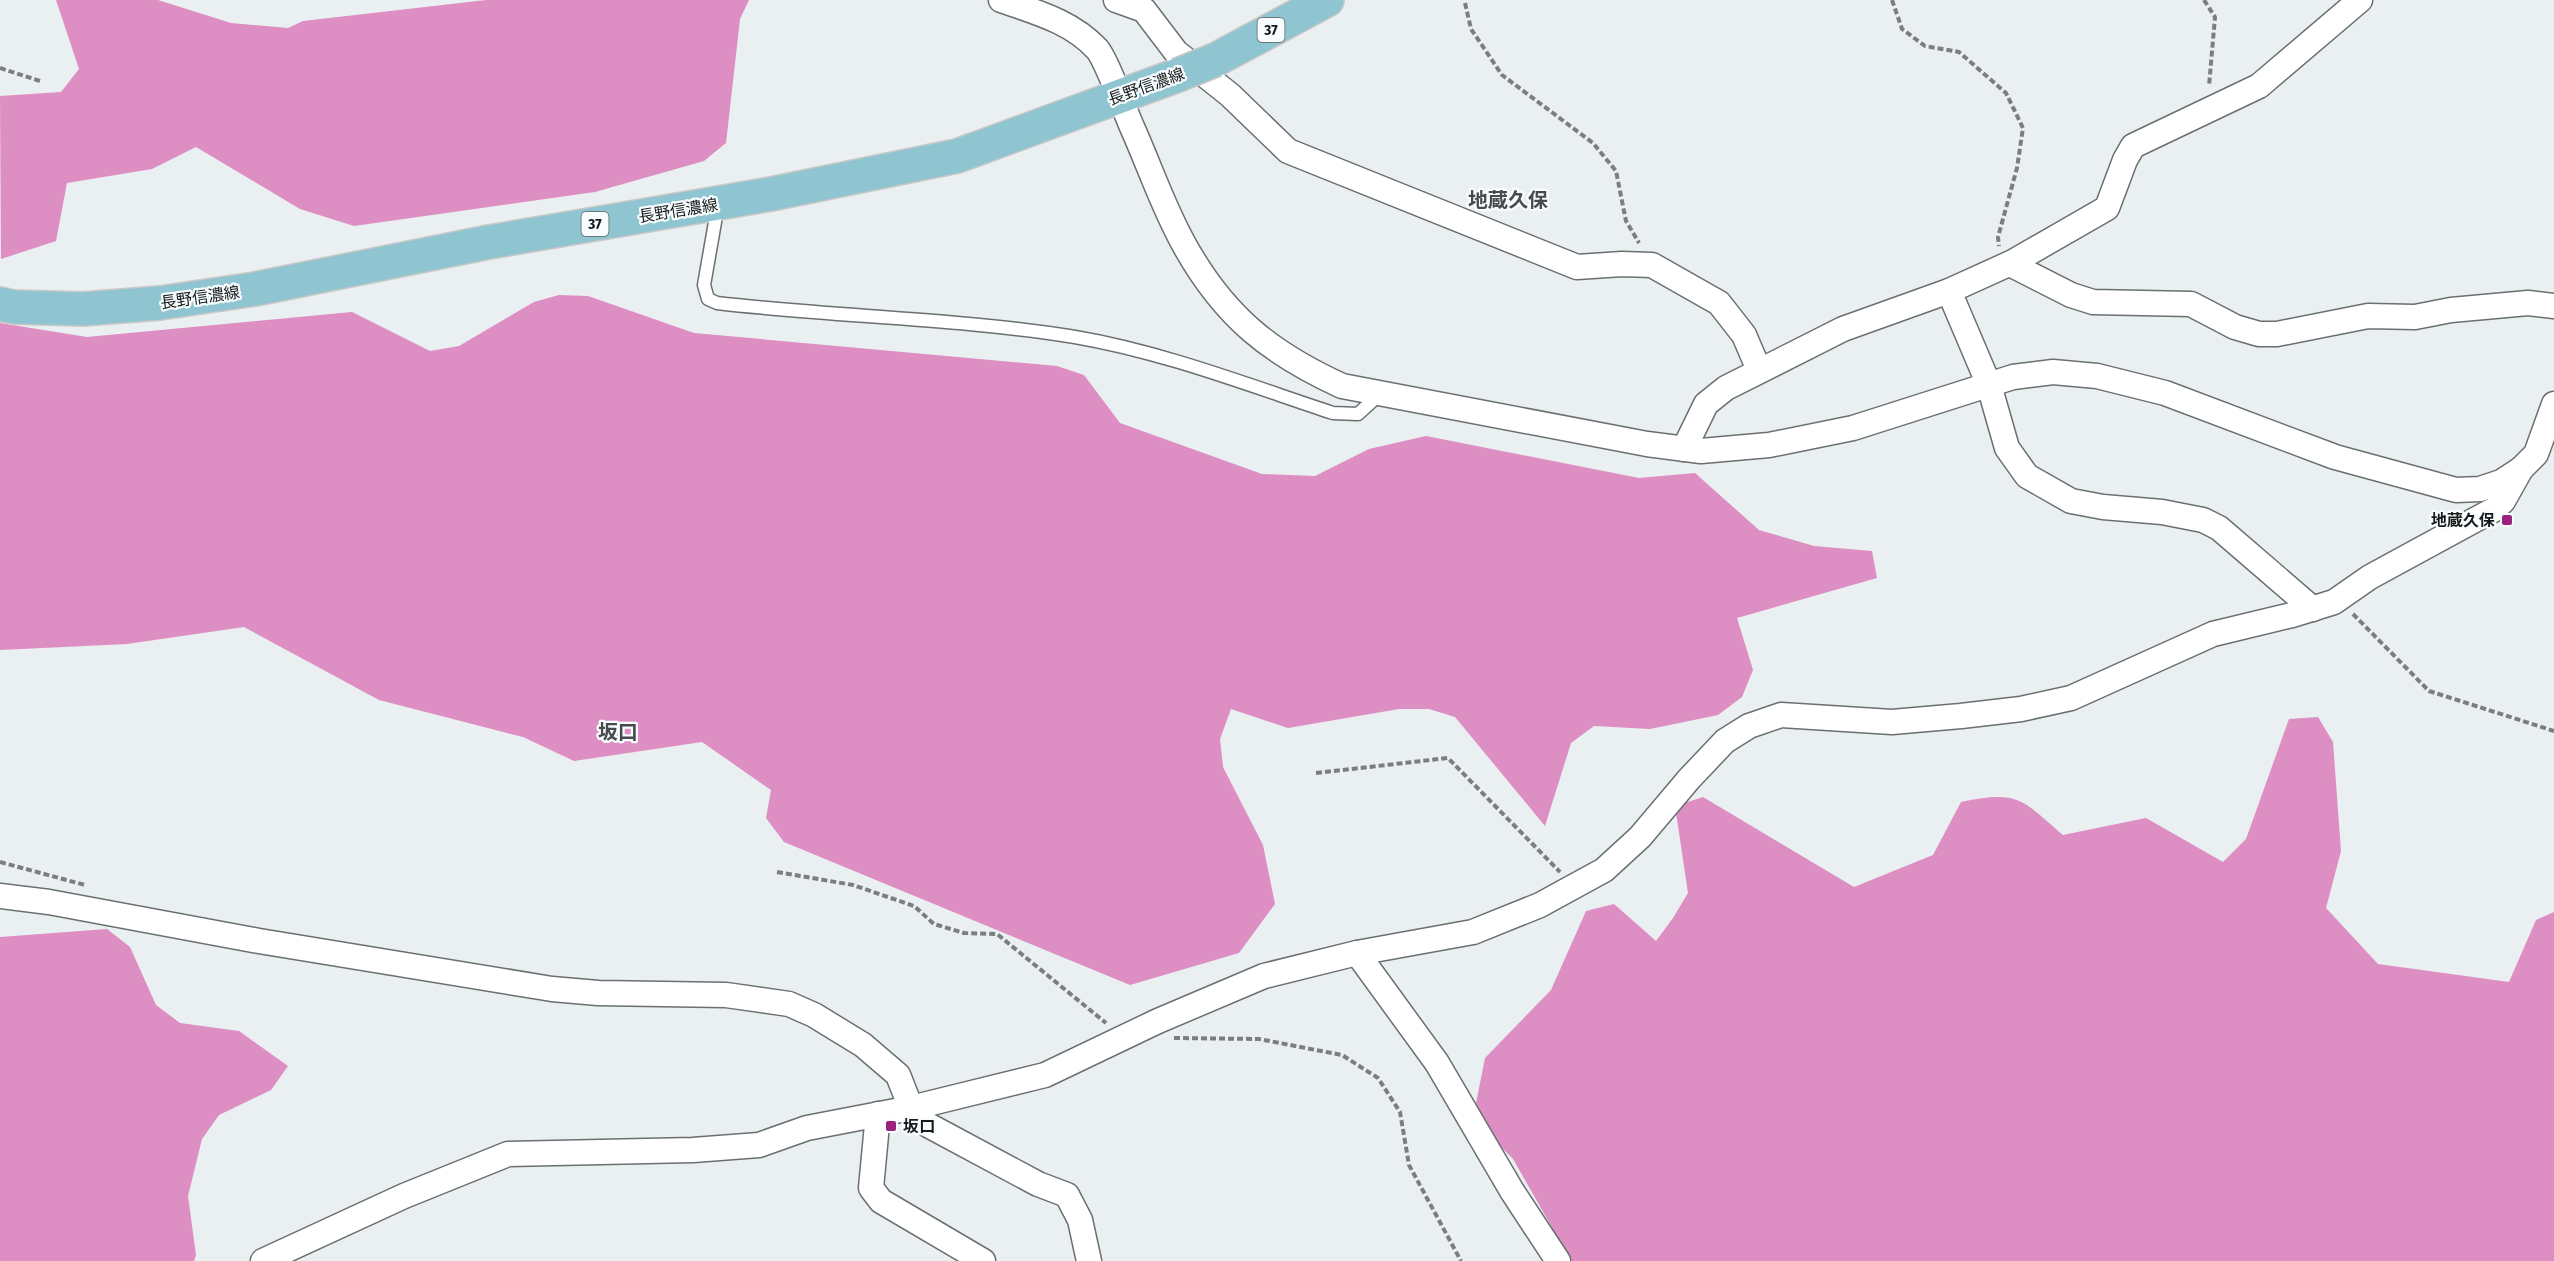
<svg xmlns="http://www.w3.org/2000/svg" width="2554" height="1261" viewBox="0 0 2554 1261" font-family="'Fira Sans Condensed','Noto Sans JP',sans-serif">
<style>
.forest{fill:#dd8ec2}
.lines{fill:none;stroke-linecap:round;stroke-linejoin:round}
.service-casing{stroke:#6a6f70;stroke-width:15}
.minor-casing{stroke:#6a6f70;stroke-width:27}
.primary-casing{stroke:#c8c8c8;stroke-width:36}
.path{stroke:#7a7e7f;stroke-width:4;stroke-dasharray:6 3;stroke-linecap:butt}
.service{stroke:#fff;stroke-width:12}
.minor{stroke:#fff;stroke-width:24}
.primary{stroke:#8fc5d0;stroke-width:33}
.primary-bridge-casing{stroke:#c8c8c8;stroke-width:36;stroke-linecap:butt}
.primary-bridge{stroke:#8fc5d0;stroke-width:33}
.poi-dot{fill:#9b237c;stroke:#f7fdfe;stroke-width:2}
.labels{text-anchor:middle;stroke-width:4.5;stroke-linejoin:round;paint-order:stroke}
.shield{fill:#f7fdfe;stroke:#5c5f5f;stroke-width:1.5}
.shield-label{font-size:15px;font-weight:bold;fill:#191b1b}
.street-label{font-size:16px;fill:#191b1b;stroke:#f7fdfe}
.poi-label{font-size:16px;font-weight:bold;fill:#191b1b;stroke:#f7fdfe;text-anchor:end}
.quarter-label{font-size:20px;font-weight:bold;fill:#474b4c;stroke:#f7fdfe}
</style>
<rect width="100%" height="100%" fill="#eaeff1"/>
<g class="forest">
<polygon points="56,0 158,0 231,23 288,28 303,21 486,0 749,0 740,19 726,143 704,161 595,192 354,226 300,209 196,147 152,169 67,183 56,241 1,259 0,96 61,92 79,69"/>
<polygon points="559,295 588,296 694,333 1057,366 1084,375 1120,423 1262,474 1315,476 1369,449 1426,436 1639,478 1695,473 1759,530 1814,546 1872,551 1877,578 1737,618 1753,670 1742,697 1718,715 1650,729 1594,726 1571,743 1545,826 1455,717 1429,709 1399,709 1288,728 1231,709 1220,739 1223,767 1263,845 1275,904 1239,953 1130,985 784,842 766,818 771,790 702,742 574,761 523,737 379,700 244,627 127,644 0,650 0,323 87,337 352,312 430,351 459,346 534,302"/>
<path d="M 2318,717 L 2333,742 L 2341,851 L 2326,908 L 2378,964 L 2509,982 L 2536,920 L 2554,912 L 2554,1261 L 1571,1261 L 1513,1159 L 1473,1118 L 1485,1058 L 1551,990 L 1586,911 L 1614,904 L 1656,941 L 1673,918 L 1688,893 L 1675,806 L 1703,797 L 1854,887 L 1933,855 L 1961,802 C 2019,790 2021,799 2063,835 L 2146,818 L 2223,862 L 2246,839 L 2289,719 Z"/>
<polygon points="107,929 130,947 156,1005 180,1023 239,1031 288,1066 271,1090 219,1115 202,1139 188,1196 196,1255 194,1261 0,1261 0,937"/>
</g>
<g class="lines">
<g class="service-casing">
<path id="service" d="M 718,205 L 704,285 L 708,299 L 717,303 C 836,317 957,318 1075,337 C 1163,352 1248,385 1333,413 L 1358,414 L 1380,394"/>
</g>
<g class="minor-casing">
<g id="minor">
<path d="M 1001,0 C 1035,12 1071,21 1097,49 C 1106,59 1125,111 1132,127 C 1150,167 1164,210 1186,248 C 1225,317 1270,353 1342,386 L 1647,444 L 1701,451 L 1769,445 L 1853,428 L 2013,377 L 2053,372 L 2097,376 L 2165,393 L 2335,457 L 2456,490 L 2480,489 L 2501,482 L 2521,469 L 2536,454 L 2554,404"/>
<polyline points="1116,0 1144,10 1176,52 1230,95 1288,151 1577,267 1622,264 1652,265 1719,303 1744,335 1759,370"/>
<polyline points="2010,264 2071,295 2093,302 2191,304 2235,327 2259,334 2277,334 2368,316 2415,317 2451,310 2528,303 2554,306"/>
<polyline points="1684,449 1706,404 1726,388 1843,329 1949,291"/>
<polyline points="2313,609 2219,528 2203,520 2162,512 2103,507 2071,501 2027,476 2007,448 1989,385 1949,291 2013,262 2107,208 2125,160 2133,146 2259,86 2360,0"/>
<polyline points="0,896 49,902 259,941 552,989 598,993 726,995 789,1004 814,1015 863,1045 898,1075 911,1108 928,1125 1038,1184 1067,1195 1080,1220 1089,1261"/>
<polyline points="1357,953 1437,1063 1512,1191 1558,1261"/>
<polyline points="878,1114 871,1188 881,1201 983,1261"/>
<polyline points="263,1261 404,1196 508,1154 693,1150 759,1145 807,1128 911,1108 1045,1075 1158,1021 1264,976 1357,953 1473,932 1540,905 1604,870 1640,837 1689,779 1725,741 1749,726 1781,715 1892,722 1961,716 2021,709 2071,698 2213,634 2292,615 2334,602 2370,577 2495,509 2503,501 2521,469"/>
</g>
</g>
<g class="primary-casing">
<g id="primary">
<polyline points="1215,60 1327,0"/>
<polyline points="0,304 14,307 83,309 160,303 255,289 489,242 771,194 957,156 1178,75"/>
</g>
</g>
<g class="path">
<polyline points="1892,0 1902,29 1925,46 1959,52 2006,93 2023,128 2017,168 1998,237 1999,246"/>
<polyline points="2204,0 2215,17 2209,86"/>
<polyline points="1465,3 1471,29 1502,75 1593,143 1616,171 1626,221 1639,243"/>
<polyline points="0,68 40,81"/>
<polyline points="2353,614 2429,691 2554,731"/>
<polyline points="1316,773 1448,758 1560,872"/>
<polyline points="0,862 85,885"/>
<polyline points="777,872 853,885 914,906 934,924 964,933 997,934 1106,1023"/>
<polyline points="1174,1038 1259,1039 1342,1055 1378,1078 1400,1112 1409,1165 1461,1261"/>
</g>
<use href="#service" class="service"/>
<use href="#minor" class="minor"/>
<use href="#primary" class="primary"/>
<g class="primary-bridge-casing">
<polyline id="primary-bridge" points="1178,75 1215,60"/>
</g>
<use href="#primary-bridge" class="primary-bridge"/>
</g>
<g class="poi-dot">
<rect x="2501" y="514" width="12" height="12" rx="3"/>
<rect x="885" y="1120" width="12" height="12" rx="3"/>
</g>
<g class="labels">
<g class="shield">
<rect x="1257.5" y="18" width="27" height="24" rx="4.5"/>
<rect x="581.5" y="212" width="27" height="24" rx="4.5"/>
</g>
<g class="shield-label">
<text x="1271" y="35">37</text>
<text x="595" y="229">37</text>
</g>
<g class="street-label">
<text transform="translate(1146 86) rotate(-20)" y="6">長野信濃線</text>
<text transform="translate(678 210) rotate(-9)" y="6">長野信濃線</text>
<text transform="translate(200 297) rotate(-8)" y="6">長野信濃線</text>
</g>
<g class="poi-label">
<text x="2495" y="526">地蔵久保</text>
<text x="903" y="1132" text-anchor="start">坂口</text>
</g>
<g class="quarter-label">
<text x="1508" y="207">地蔵久保</text>
<text x="618" y="739">坂口</text>
</g>
</g>
</svg>
